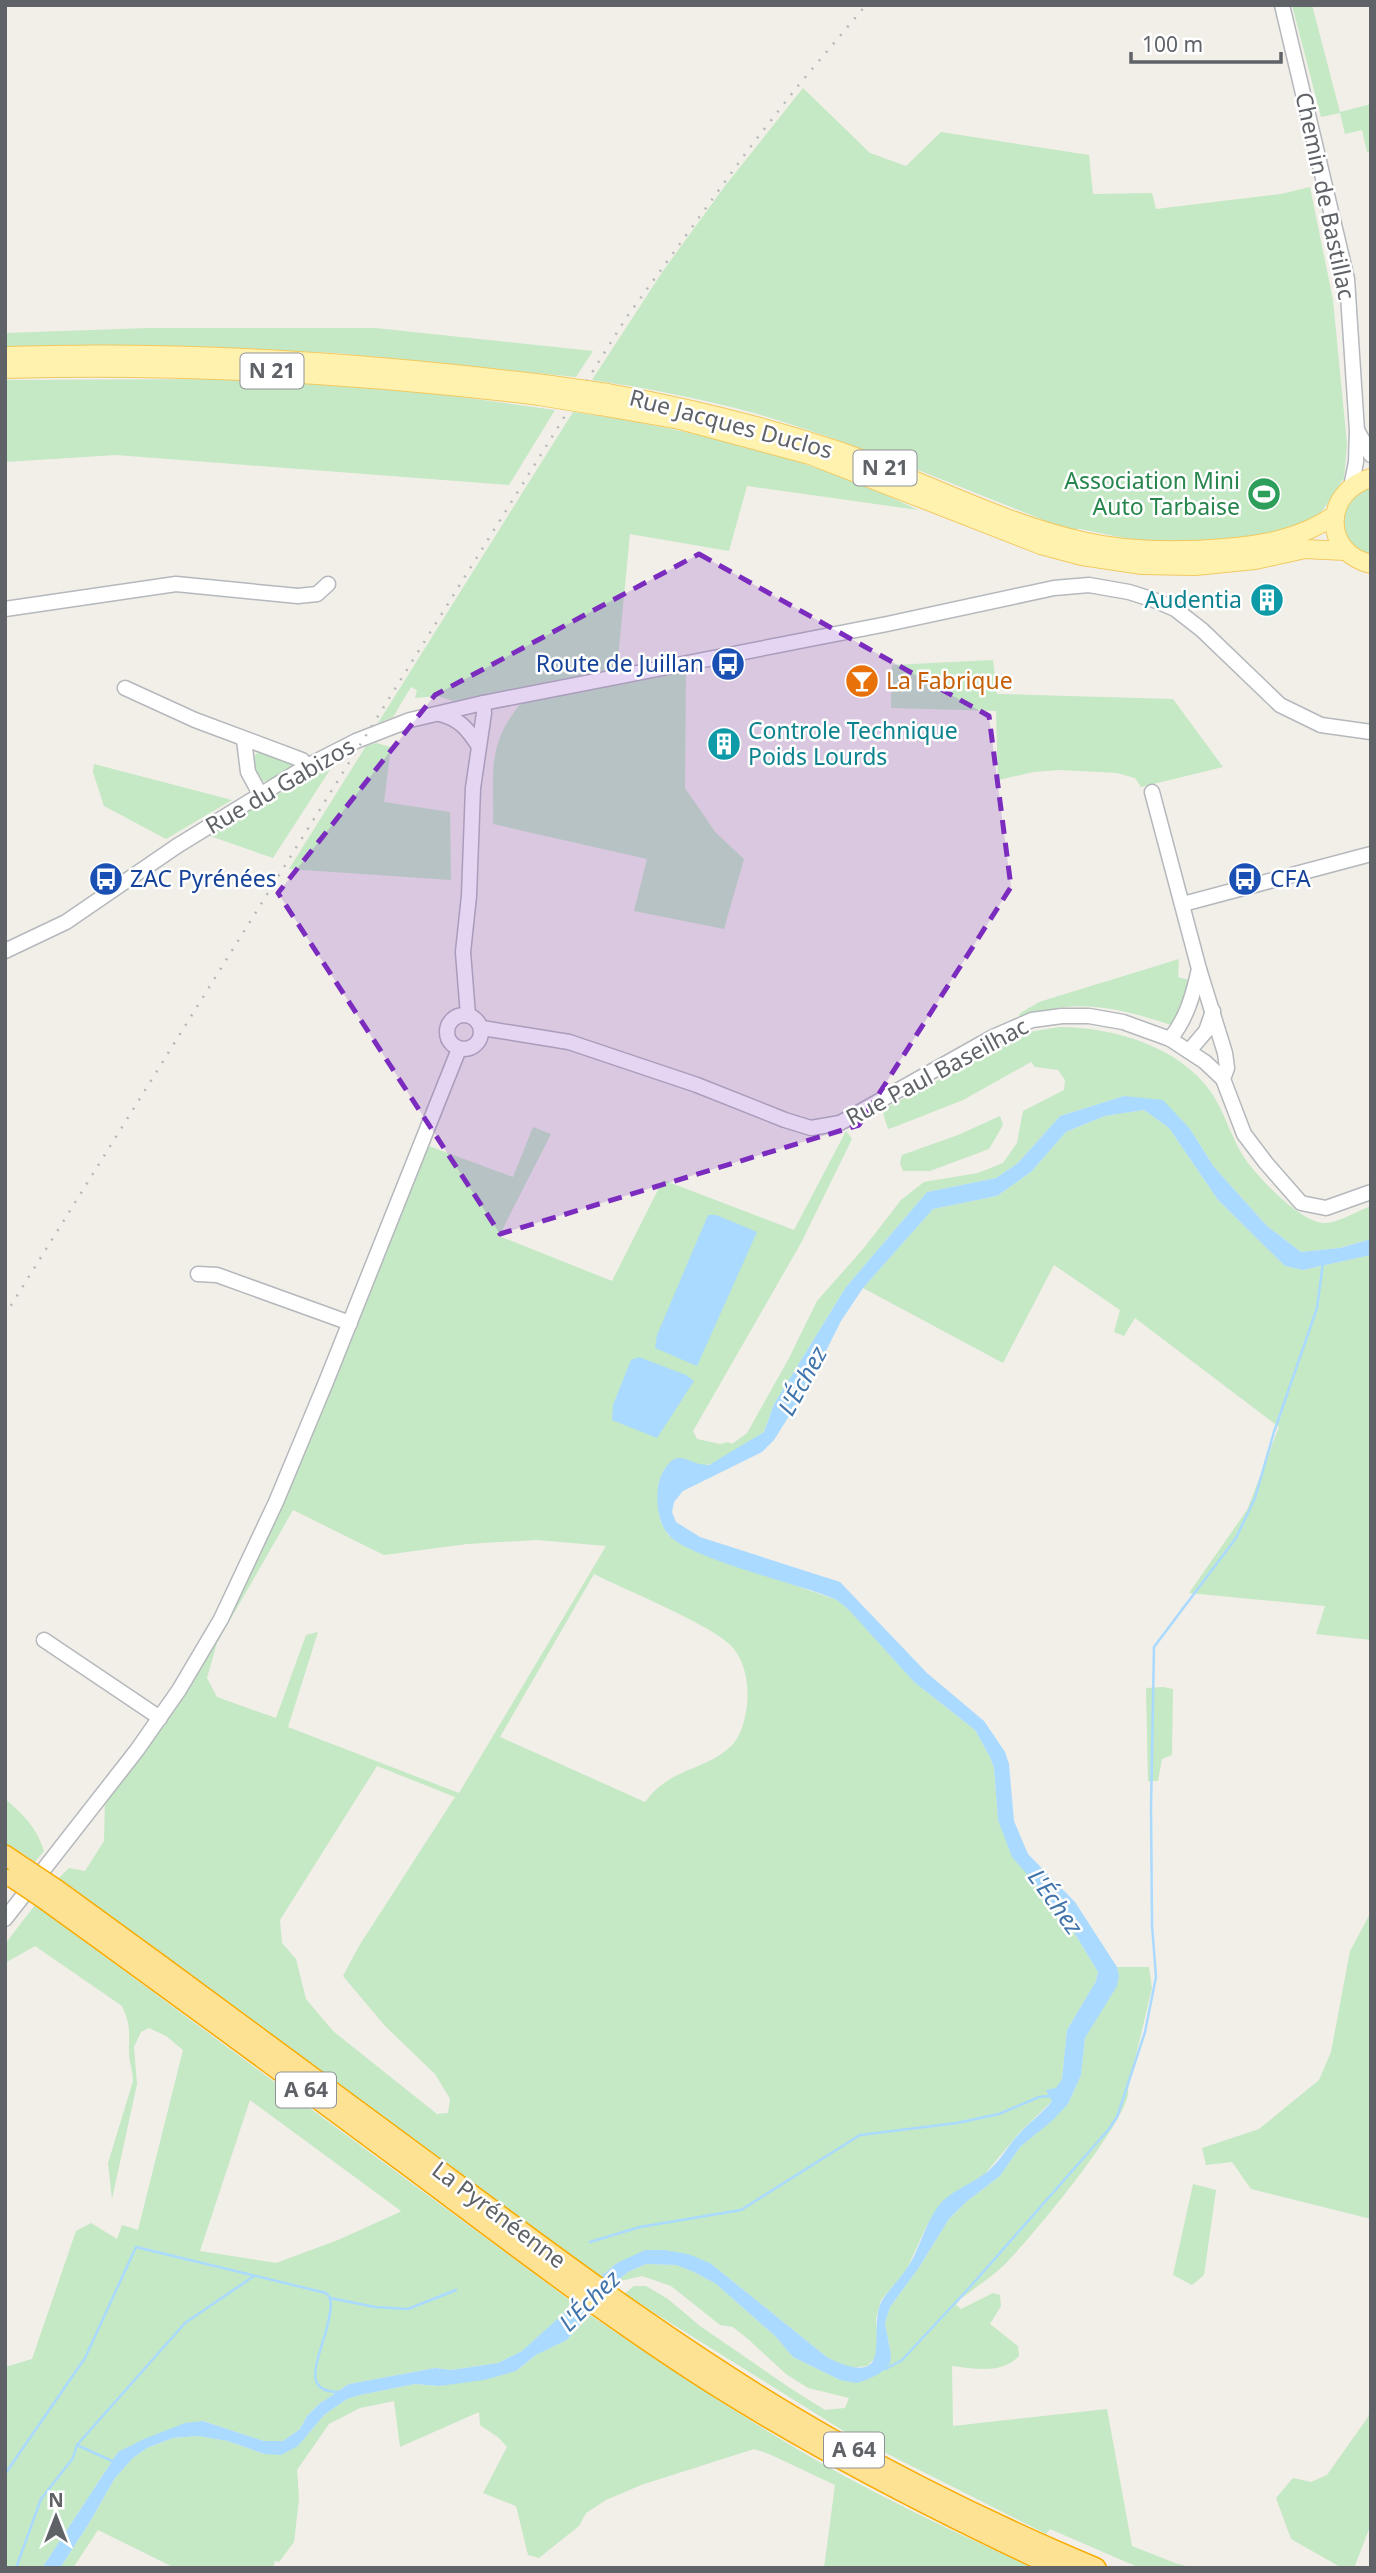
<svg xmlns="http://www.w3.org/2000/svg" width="1376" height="2573" viewBox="0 0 1376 2573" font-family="'Noto Sans',sans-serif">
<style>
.green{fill:#c5e8c5;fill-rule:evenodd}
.water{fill:#aadaff}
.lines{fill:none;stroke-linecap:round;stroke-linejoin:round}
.stream{stroke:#aadaff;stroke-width:2.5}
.minor-casing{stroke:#b5b8bc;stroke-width:17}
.major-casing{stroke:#f2c960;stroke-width:20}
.highway-casing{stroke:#f9ab00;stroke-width:22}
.minor{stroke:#fff;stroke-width:14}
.major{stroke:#fff2af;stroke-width:18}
.highway{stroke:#fde293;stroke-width:19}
.rail{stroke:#b6b7b8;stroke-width:2.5;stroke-dasharray:2 9;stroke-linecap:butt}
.major-bridge-casing{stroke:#f2c960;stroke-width:20;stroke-linecap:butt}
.highway-bridge-casing{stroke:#f9ab00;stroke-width:22;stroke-linecap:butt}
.major-bridge{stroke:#fff2af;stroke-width:18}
.highway-bridge{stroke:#fde293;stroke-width:19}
.marked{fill:#7b2cbf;fill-opacity:0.2;stroke:#7b2cbf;stroke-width:5;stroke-dasharray:14 9;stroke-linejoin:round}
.labels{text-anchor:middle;stroke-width:5;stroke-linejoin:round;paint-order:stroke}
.shield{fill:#fff;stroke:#8f9295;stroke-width:2}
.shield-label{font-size:21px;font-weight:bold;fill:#5f6368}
.street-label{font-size:23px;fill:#5f6368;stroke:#fff}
.leisure-label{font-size:23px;fill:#27864d;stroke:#fff;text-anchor:end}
.culture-label{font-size:23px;fill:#0d838f;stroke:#fff;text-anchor:end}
.transit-label{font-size:23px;fill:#164399;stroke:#fff;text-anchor:start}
.food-label{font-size:23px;fill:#c56008;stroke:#fff;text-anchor:start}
.water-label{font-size:24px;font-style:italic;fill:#4174aa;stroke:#fff}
</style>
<rect width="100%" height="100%" fill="#f1efe8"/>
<g class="green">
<polygon points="1292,5 1312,5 1340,112 1371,104 1370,151 1367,152 1362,130 1345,134 1340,113 1321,117"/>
<path d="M 803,88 L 870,153 L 906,166 L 941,132 L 1089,155 L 1093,194 L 1152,193 L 1156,209 L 1281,194 L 1310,187 L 1333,300 L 1347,444 L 1344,478 L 1323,510 L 1306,524 L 1297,528 L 1245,537 L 1197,542 L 1144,542 L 1080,529 L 1066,529 C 965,489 863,445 758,414 C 703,399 647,388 592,380 L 663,271 L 725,186 Z"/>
<polygon points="148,328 375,328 593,351 576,377 337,353 128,345 5,348 5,333"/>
<polygon points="224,379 332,382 418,391 555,410 509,485 116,455 5,462 5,380"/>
<path d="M 573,412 C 691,429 811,457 918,510 L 747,486 L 729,551 L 630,534 L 617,668 L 453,701 L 438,696 L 415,698 L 417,690 L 411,687 L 393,717 L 378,723 Z"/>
<path d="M 1371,485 L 1371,557 L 1365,556 L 1345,540 C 1341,505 1340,504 1371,485 Z"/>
<polygon points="993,660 997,694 1173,699 1223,767 1141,787 1135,778 1117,773 1059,770 1033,772 998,780 996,711 891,708 892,665"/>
<path d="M 686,672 L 685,788 L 716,833 L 744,859 L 724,929 L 634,911 L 647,859 L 493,824 C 494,772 486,746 521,703 Z"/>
<polygon points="376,743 391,747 384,802 450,812 451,880 289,869 366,746"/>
<path d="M 260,751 L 294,763 L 293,767 L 270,780 L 260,782 C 254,771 246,760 260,751 Z"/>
<polygon points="335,762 273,858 207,835 320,770"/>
<polygon points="94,764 232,800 166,839 104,806 93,772"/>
<path d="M 1179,959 L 1178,977 L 1192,981 L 1171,1025 C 1134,1013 1097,1002 1057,1008 C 1045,1010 1032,1015 1020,1018 L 1019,1014 L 1039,1002 Z"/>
<path d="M 1059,1027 C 1112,1027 1179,1046 1211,1092 C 1226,1114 1232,1142 1248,1163 C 1262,1181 1302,1224 1326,1223 C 1337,1223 1360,1210 1371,1206 L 1371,1239 L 1340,1248 L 1301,1252 L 1267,1226 L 1214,1167 L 1190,1129 L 1124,1096 L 1060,1116 L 1018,1163 L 996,1178 L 927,1192 L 846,1287 L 774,1404 L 764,1432 L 716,1463 L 700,1466 L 683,1459 L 676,1459 L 664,1470 L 658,1485 L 658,1501 L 660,1520 L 668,1535 L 698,1552 L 837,1600 L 849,1609 L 914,1682 L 975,1730 L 990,1757 L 994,1768 L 998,1820 L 1031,1880 L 1066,1919 L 1098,1972 L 1096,1981 L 1067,2030 L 1062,2079 L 1052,2101 L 1019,2133 L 984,2175 L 940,2204 L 926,2227 L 906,2271 L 881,2300 L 876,2319 L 878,2350 L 875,2358 L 867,2366 L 849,2368 L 828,2358 L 710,2263 L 617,2263 L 600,2277 L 463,2179 L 59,1878 L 69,1868 L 85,1871 L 104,1841 L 105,1800 L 185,1690 L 282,1503 L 429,1146 L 513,1177 L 533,1127 L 551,1134 L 499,1236 L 612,1281 L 663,1180 L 794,1230 L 846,1131 L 852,1139 L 801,1243 L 693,1431 L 697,1439 L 720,1444 L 728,1442 L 732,1444 L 747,1433 L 788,1360 L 817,1301 L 863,1249 L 901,1200 L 924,1182 L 978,1173 L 1003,1163 L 1017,1143 L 1023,1111 L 1064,1090 L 1065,1080 L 1058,1070 L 1035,1067 L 1031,1062 L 963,1100 L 897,1126 L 888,1129 L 882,1110 L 1029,1032 ZM 293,1510 L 384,1555 L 467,1544 L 537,1540 L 606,1546 L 459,1793 L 288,1727 L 318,1632 L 306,1635 L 276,1718 L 217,1697 L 207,1678 L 217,1643 ZM 594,1574 C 623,1589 718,1627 734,1649 C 746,1665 749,1686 747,1705 C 745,1720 741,1738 729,1748 C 701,1772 670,1768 645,1802 L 500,1737 ZM 377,1766 L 455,1797 L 359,1946 L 343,1976 L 385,2026 L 435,2074 L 450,2099 L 448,2113 L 437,2114 L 333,2031 L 306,1999 L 296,1959 L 282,1943 L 280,1920 Z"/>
<polygon points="1144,1110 1169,1128 1218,1200 1285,1266 1303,1270 1371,1255 1371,1640 1316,1634 1325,1606 1189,1593 1247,1510 1279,1427 1135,1318 1124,1336 1114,1332 1120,1310 1054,1265 1003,1363 863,1288 933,1209 997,1196 1031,1172 1066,1132 1105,1116"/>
<polygon points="1000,1116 1003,1125 989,1149 930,1171 903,1171 900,1163 902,1155 958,1135"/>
<polygon points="1163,1687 1173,1689 1172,1755 1162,1759 1158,1781 1148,1781 1146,1688"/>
<path d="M 5,1799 C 23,1814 37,1828 44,1851 L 35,1862 L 5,1843 Z"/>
<path d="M 35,1905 L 575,2304 L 522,2351 L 498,2363 L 451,2370 L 435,2368 L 349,2384 L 319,2404 L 307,2416 L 300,2429 L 283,2441 L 264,2441 L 203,2421 L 118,2452 L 42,2568 L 5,2568 L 5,2367 L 32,2359 L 76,2231 L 91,2223 L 117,2239 L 122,2225 L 138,2230 L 183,2050 L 166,2036 L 149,2028 L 141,2032 L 134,2047 L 137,2084 L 112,2199 L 108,2163 L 133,2081 C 133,2071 129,2062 129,2052 C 129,2032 131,2025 122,2006 L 35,1946 L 5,1963 L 5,1944 ZM 250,2100 L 401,2211 L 400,2212 L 338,2240 L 276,2263 L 200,2251 Z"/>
<polygon points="1371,1912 1371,2219 1251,2189 1232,2162 1206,2165 1202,2148 1259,2129 1319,2080 1331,2052 1350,1951"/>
<path d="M 1117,1967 L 1149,1967 L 1152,1988 L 1128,2089 C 1134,2115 1025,2246 1002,2267 C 989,2279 973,2289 959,2300 L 956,2305 L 961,2309 L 993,2293 L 1000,2295 L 1001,2306 L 990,2324 L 1018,2346 L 1019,2356 C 1002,2374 976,2369 952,2366 L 953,2426 L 1107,2409 L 1132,2546 L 1175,2563 L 1194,2568 L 1140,2568 L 1050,2529 L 1046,2534 L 850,2435 L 624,2294 L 634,2286 L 646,2286 L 668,2299 L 700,2326 L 790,2388 L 825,2410 L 845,2408 L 849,2398 L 808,2388 L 786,2374 L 748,2339 L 733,2327 L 720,2325 L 671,2286 L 642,2276 L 616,2282 L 628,2272 L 646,2264 L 676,2265 L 694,2272 L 716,2284 L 775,2336 L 793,2357 L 840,2380 L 891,2355 L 885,2323 L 890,2307 L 918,2269 L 949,2219 L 966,2202 L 1000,2176 L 1020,2147 L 1068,2104 L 1081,2075 L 1085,2038 L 1119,1975 Z"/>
<polygon points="1193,2184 1216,2190 1204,2275 1192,2285 1173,2275"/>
<path d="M 590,2315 C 662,2364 734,2412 809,2456 C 881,2498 957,2533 1033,2568 L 824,2568 L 835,2485 L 769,2454 L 754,2449 L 641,2485 L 606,2500 L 586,2513 L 579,2526 L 539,2558 L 528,2555 L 516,2506 L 483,2493 L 507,2447 L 499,2438 L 480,2425 L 479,2412 L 400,2447 L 394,2401 L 360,2408 L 329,2424 L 297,2470 L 299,2499 L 294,2542 L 279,2562 L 275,2561 L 273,2568 L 175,2568 L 98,2530 L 73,2568 L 60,2568 L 88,2525 L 115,2478 L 133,2458 L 147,2448 L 173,2438 L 198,2436 L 228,2441 L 264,2454 L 298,2446 L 324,2415 L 347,2399 L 360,2395 L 415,2384 L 439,2386 L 516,2371 L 536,2355 L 567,2340 Z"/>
<polygon points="1371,2407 1371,2524 1354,2568 1342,2568 1291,2539 1276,2498 1293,2478 1311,2482 1327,2475 1368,2417"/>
</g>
<g class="water">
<path d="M 1124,1096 L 1163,1100 L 1190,1129 L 1214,1167 L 1267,1226 L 1301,1252 L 1340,1248 L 1371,1239 L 1371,1255 L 1303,1270 L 1285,1266 L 1218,1200 L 1169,1128 L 1144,1110 L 1105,1116 L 1066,1132 L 1031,1172 L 997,1196 L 933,1209 L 863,1288 L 841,1321 L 811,1381 L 774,1440 L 762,1452 L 683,1491 L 674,1502 L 672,1512 L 676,1522 L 700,1537 L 840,1582 L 927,1673 L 984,1721 L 1005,1752 L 1009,1764 L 1014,1821 L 1028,1854 L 1075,1902 L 1117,1967 L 1119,1975 L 1117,1986 L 1085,2038 L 1081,2075 L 1068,2104 L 1053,2120 L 1020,2147 L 1000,2176 L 966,2202 L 949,2219 L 918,2269 L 890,2307 L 885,2323 L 891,2355 L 890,2364 L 879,2374 L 866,2380 L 857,2383 L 840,2380 L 793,2357 L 775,2336 L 716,2284 L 694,2272 L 676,2265 L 646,2264 L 628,2272 L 615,2283 L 567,2340 L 536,2355 L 516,2371 L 484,2380 L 439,2386 L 415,2384 L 360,2395 L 347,2399 L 324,2415 L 298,2446 L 281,2455 L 264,2454 L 228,2441 L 198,2436 L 173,2438 L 147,2448 L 133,2458 L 115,2478 L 88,2525 L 60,2568 L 42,2568 L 118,2452 L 144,2439 L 185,2423 L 203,2421 L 264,2441 L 283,2441 L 300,2429 L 307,2416 L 319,2404 L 349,2384 L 435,2368 L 451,2370 L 498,2363 L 522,2351 L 574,2304 L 600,2277 L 617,2263 L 645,2250 L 664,2250 L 688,2254 L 710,2263 L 828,2358 C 903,2393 862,2324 885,2296 C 895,2283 906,2272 913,2258 C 922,2240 927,2221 939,2205 C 951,2191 969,2185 983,2175 C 998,2165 1006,2148 1018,2135 C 1028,2123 1042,2114 1052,2101 L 1046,2090 L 1056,2088 L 1062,2079 L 1067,2030 L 1096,1981 L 1098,1972 L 1066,1919 L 1012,1857 L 998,1820 L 994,1768 L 990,1757 L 975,1730 L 914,1682 L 849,1610 L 837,1600 C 801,1584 688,1559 668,1534 C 658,1522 656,1502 658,1488 C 659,1477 667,1460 678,1458 C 686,1457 698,1466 709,1465 L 764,1432 L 774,1404 L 846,1287 L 927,1192 L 996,1178 L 1018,1163 L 1060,1116 Z"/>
<polygon points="708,1215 716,1215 757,1232 697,1366 655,1348 657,1335"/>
<polygon points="639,1357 686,1375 694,1381 657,1438 612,1420 613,1405 631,1360"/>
</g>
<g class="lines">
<g class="stream">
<polyline points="590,2242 640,2227 741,2210 860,2135 957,2123 999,2114 1039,2097 1050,2096"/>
<polyline points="330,2298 375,2307 408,2309 456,2290"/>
<polyline points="882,2369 886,2369 902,2360 969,2288 1109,2129 1117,2117 1145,2032 1156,1977 1152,1925 1151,1808 1154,1647 1236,1538 1255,1498 1274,1432 1317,1308 1323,1263"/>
<polyline points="77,2445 112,2461"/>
<path d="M 5,2474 L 85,2358 L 136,2247 L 326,2293 L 330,2298 L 331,2307 C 329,2319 327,2330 323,2341 C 317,2362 303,2392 338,2392"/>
<polyline points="16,2568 41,2499 73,2458 77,2445 185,2323 254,2276"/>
</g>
<g class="minor-casing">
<g id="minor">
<polyline points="1282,5 1347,279 1357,431 1356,462 1351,487"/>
<polyline points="1358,432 1371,455"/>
<polyline points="5,609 176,584 298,596 317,594 328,584"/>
<polyline points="125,688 195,720 302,760 307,766"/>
<path d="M 440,714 C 459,719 467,728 478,745"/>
<polyline points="244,740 248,772 260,794"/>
<polyline points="1152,792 1199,969 1225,1053 1227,1068 1223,1079 1244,1134 1266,1163 1301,1203 1326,1208 1371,1192"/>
<polyline points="1183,904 1371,854"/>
<polyline points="5,951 66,922 177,846 307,766 356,741 410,720 483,703 887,624 1054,588 1089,585 1129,592 1154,600 1175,609 1202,630 1280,705 1321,725 1371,732"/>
<circle cx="464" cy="1032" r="17"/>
<polyline points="468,1015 463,952 469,896 473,788 484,713 483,703"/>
<polyline points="482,1028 569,1042 697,1085 785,1120 811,1128 840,1123 993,1037 1032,1020 1062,1016 1089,1016 1123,1022 1170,1039 1205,1062 1223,1079"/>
<path d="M 1170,1039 C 1187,1018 1193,995 1199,969"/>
<polyline points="1189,1051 1206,1031 1213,1011"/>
<polyline points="198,1274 217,1275 350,1323"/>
<polyline points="44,1640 160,1718"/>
<polyline points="5,1919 137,1750 179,1690 221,1619 276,1502 326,1382 459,1049"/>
</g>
</g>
<g class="major-casing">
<g id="major">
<path d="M 5,356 C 187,350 363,362 544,384"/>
<path d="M 5,369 C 184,364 361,374 539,396"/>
<path d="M 608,393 C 687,407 764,426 839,451 C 920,479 998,522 1082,541 C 1129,552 1178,552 1225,548 C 1264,545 1302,538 1335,515"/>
<polyline points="600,406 680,420 810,455 1041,545 1082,556 1142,565 1195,566 1255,560 1305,549 1345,551"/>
<path d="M 1371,478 C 1323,491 1322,553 1371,564"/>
</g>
</g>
<g class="highway-casing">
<g id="highway">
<polyline points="5,1855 24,1868"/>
<path d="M 57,1890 C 187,1984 316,2079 445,2175 C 570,2268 696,2362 832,2439 C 917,2487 1006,2530 1096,2568"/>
<path d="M 47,1901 C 169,1989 290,2078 411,2168 C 510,2242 609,2318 713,2384 C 824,2454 940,2513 1058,2568"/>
</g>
</g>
<use href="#minor" class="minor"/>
<use href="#major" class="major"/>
<use href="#highway" class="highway"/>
<polyline class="rail" points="5,1315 626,318 748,150 797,87 866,5"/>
<g class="major-bridge-casing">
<g id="major-bridge">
<polyline points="544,384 608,393"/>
<polyline points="539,396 600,406"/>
</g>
</g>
<g class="highway-bridge-casing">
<g id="highway-bridge">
<polyline points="24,1868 57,1890"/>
<polyline points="13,1878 47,1901"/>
</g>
</g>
<use href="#major-bridge" class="major-bridge"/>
<use href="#highway-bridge" class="highway-bridge"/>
</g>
<path class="marked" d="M 699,554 L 989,716 L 1011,887 L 859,1125 L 500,1234 L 278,893 L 435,695 Z"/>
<defs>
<g id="stadium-disc" transform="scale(1.75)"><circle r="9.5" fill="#2e9e5b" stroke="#fff"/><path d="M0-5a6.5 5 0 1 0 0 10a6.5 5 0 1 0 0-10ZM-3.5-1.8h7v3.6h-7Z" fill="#fff"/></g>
<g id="building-disc" transform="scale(1.75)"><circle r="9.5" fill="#0f9aa8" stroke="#fff"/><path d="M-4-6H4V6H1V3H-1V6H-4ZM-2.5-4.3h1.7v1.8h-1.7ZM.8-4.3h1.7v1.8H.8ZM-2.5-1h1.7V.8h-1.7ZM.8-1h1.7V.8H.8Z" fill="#fff"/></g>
<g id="bus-disc" transform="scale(1.75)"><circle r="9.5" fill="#1a4fb4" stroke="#fff"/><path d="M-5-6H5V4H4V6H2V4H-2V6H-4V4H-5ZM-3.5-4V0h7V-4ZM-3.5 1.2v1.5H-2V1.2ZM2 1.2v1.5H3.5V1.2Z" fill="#fff"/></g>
<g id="bar-disc" transform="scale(1.75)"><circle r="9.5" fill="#e8710a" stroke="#fff"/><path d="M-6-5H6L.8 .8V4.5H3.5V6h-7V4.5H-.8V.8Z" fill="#fff"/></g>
</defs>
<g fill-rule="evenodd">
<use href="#stadium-disc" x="1264" y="494"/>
<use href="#building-disc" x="1267" y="600"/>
<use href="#bus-disc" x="728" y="664"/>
<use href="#bar-disc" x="862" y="681"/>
<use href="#building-disc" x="724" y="744"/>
<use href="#bus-disc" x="106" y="879"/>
<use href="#bus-disc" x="1245" y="879"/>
</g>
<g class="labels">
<g class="shield">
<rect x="240.5" y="353.5" width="63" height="35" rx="5"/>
<rect x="853.5" y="450.5" width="63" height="35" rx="5"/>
<rect x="276" y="2072.5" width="60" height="35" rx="5"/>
<rect x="824" y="2432.5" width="60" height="35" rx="5"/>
</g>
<g class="shield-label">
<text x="272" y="378">N 21</text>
<text x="885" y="475">N 21</text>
<text x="306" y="2097">A 64</text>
<text x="854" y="2457">A 64</text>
</g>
<g class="street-label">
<text transform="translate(1325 196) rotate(78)" y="8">Chemin de Bastillac</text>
<text transform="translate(731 424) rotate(15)" y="8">Rue Jacques Duclos</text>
<text transform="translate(280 786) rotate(-30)" y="8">Rue du Gabizos</text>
<text transform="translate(937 1072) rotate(-28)" y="8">Rue Paul Baseilhac</text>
<text transform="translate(499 2215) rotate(37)" y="8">La Pyrénéenne</text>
</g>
<g class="leisure-label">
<text x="1240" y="489">Association Mini<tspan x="1240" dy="26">Auto Tarbaise</tspan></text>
</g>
<g class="culture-label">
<text x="1242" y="608">Audentia</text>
<text x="748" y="739" text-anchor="start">Controle Technique<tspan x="748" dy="26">Poids Lourds</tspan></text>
</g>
<g class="transit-label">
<text x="704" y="672" text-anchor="end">Route de Juillan</text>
<text x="130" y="887">ZAC Pyrénées</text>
<text x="1270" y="887">CFA</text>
</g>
<g class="food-label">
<text x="886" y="689">La Fabrique</text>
</g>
<g class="water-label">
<text transform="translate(803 1381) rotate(-61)" y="8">L'Échez</text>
<text transform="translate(1055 1902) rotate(54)" y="8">L'Échez</text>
<text transform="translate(590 2301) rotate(-45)" y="8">L'Échez</text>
</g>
</g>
<rect width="1376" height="2573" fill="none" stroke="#5f6368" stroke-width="14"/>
<g transform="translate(56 2517)" stroke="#ffffff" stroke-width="5" paint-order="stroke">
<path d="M0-5L12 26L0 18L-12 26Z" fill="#5f6368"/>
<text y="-10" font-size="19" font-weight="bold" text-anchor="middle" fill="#5f6368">N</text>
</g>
<path d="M1131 52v10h150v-10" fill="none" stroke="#5f6368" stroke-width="3.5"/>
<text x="1142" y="52" font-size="21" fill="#5f6368" stroke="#ffffff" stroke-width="5" paint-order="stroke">100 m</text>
</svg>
